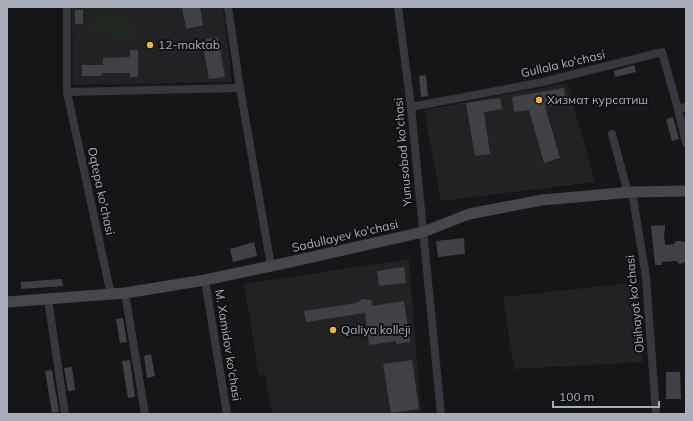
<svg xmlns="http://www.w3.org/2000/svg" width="693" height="421" viewBox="0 0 693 421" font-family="Mulish,sans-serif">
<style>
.built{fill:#222225}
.green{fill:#1e261f}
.building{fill:#404145}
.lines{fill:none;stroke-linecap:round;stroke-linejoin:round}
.minor{stroke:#37383d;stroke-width:8}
.secondary{stroke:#45474d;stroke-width:11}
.poi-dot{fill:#f2b134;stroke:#111113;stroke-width:1.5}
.labels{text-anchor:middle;stroke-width:4;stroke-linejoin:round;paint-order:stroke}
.poi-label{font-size:12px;fill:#a8adb8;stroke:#111113;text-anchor:start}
.street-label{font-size:12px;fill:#a8adb8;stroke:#111113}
</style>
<rect width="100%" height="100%" fill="#161618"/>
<g class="built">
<polygon points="72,7 223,7 232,82 73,85"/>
<polygon points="567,83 595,182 441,201 424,110"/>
<polygon points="409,259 421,414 272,414 265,375 259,376 244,284"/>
<polygon points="639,282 643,362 514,369 503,297"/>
</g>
<polygon class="green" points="94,9 137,21 131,42 88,31"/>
<g class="building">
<polygon points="182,7 200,7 203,25 186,29"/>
<rect x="75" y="10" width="8" height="14"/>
<polygon points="218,37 225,77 209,79 202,40"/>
<polygon points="130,50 138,50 138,77 130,77 130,73 102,73 102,76 82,76 82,65 103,65 103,58 130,57"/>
<polygon points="634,65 636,72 615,77 614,71"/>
<polygon points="426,75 428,96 421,97 419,76"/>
<polygon points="564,88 566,103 545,107 560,158 544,163 529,110 514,112 512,97"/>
<polygon points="500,98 502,109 484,112 490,154 475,156 466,103"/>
<polygon points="673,117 679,139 672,141 666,119"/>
<polygon points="665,225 665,231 664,233 665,245 674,244 676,241 681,241 686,242 686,259 684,263 679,264 676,261 662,262 662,265 655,265 651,226"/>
<polygon points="464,238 465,254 438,257 436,241"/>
<polygon points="254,242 257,256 233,262 230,249"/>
<polygon points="404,267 406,283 379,286 377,271"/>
<polygon points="62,279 63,286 21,289 21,282"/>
<polygon points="363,299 371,300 372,306 404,301 410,342 396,344 396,341 369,345 365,313 306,322 304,311 356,303"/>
<polygon points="123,318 127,342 120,343 116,319"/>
<polygon points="151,354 155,376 147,378 144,356"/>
<polygon points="130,360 135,397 128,398 122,361"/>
<polygon points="412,360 419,409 391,413 383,364"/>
<polygon points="72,367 75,390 68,391 64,368"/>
<polygon points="52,370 59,412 52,413 45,371"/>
<polygon points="666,372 680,372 681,399 666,399"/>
</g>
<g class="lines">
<g class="minor">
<polyline points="67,7 67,92 111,295"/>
<polyline points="228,7 240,88 271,266"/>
<polyline points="398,7 411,107 441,414"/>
<polyline points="67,92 240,88"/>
<polyline points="411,107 543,82 662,52 678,109"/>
<polyline points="686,107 678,109 686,143"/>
<polyline points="612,134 628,193"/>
<polyline points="632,192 646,277 656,414"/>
<polyline points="205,280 227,414"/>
<polyline points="125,293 145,414"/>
<polyline points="48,299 65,414"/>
</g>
<polyline class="secondary" points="7,302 125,293 205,280 290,262 423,232 469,214 542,200 632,192 686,191"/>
</g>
<g class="poi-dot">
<circle cx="150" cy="45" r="4"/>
<circle cx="539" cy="100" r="4"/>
<circle cx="333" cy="330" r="4"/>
</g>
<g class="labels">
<g class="poi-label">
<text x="158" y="49">12-maktab</text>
<text x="547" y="104">Хизмат курсатиш</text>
<text x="341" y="334">Qaliya kolleji</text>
</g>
<g class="street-label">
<text transform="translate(563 64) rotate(-13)" y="4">Gullola ko'chasi</text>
<text transform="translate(403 152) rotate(-95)" y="4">Yunusobod ko'chasi</text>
<text transform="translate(101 191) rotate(78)" y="4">Oqtepa ko'chasi</text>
<text transform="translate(345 236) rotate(-13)" y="4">Sadullayev ko'chasi</text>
<text transform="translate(635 304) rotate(-96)" y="4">Obihayot ko'chasi</text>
<text transform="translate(228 345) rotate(81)" y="4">M. Xamidov ko'chasi</text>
</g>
</g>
<rect width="693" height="421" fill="none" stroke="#a8adb8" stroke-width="16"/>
<path d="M553 401v6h106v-6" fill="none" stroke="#a8adb8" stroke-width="2"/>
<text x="559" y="401" font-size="12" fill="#a8adb8" stroke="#111113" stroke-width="3" paint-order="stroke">100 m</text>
</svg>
